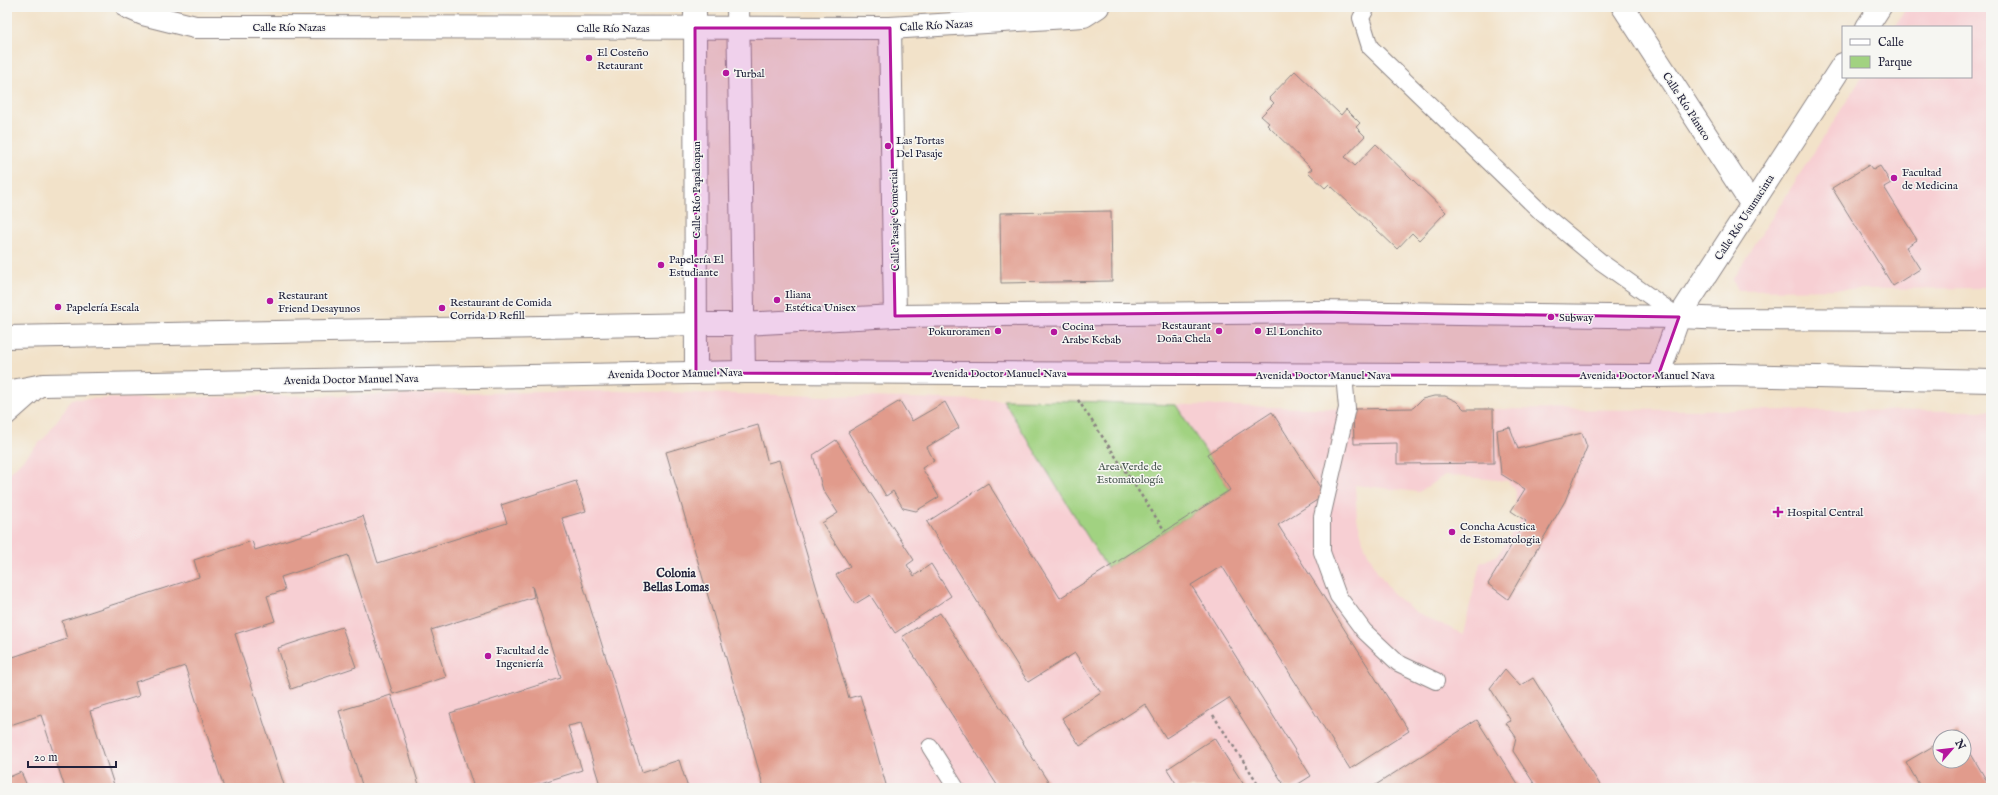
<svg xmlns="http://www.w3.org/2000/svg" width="1998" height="795" viewBox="0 0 1998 795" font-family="'IM FELL English',serif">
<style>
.built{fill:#f7cfd3;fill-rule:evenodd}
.green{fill:#a1d281;stroke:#627a5e}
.building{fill:#e19b8c}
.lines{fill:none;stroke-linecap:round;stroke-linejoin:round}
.lane-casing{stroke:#8a8282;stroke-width:18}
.street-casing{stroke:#8a8282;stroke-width:24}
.secondary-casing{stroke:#8a8282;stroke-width:24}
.path{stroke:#8a8282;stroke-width:2.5;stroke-dasharray:3 3;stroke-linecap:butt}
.lane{stroke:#fff;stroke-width:16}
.street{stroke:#fff;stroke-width:22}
.secondary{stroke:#fff;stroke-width:22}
.marked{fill:#b5179e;fill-opacity:0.2;stroke:#b5179e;stroke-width:3;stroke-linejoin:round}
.poi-dot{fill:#b5179e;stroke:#f6f6f2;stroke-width:1.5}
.labels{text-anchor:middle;stroke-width:3;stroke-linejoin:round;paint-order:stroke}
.street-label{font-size:11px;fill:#22223b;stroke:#f6f6f2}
.poi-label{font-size:11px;fill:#22223b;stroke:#f6f6f2;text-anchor:start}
.park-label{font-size:11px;fill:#485750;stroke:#f6f6f2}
.neighbourhood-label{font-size:12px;font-weight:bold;fill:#22223b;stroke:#f6f6f2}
</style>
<rect width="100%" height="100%" fill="#f6f6f2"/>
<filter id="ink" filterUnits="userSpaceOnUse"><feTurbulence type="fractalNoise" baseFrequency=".025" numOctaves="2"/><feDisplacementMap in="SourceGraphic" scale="8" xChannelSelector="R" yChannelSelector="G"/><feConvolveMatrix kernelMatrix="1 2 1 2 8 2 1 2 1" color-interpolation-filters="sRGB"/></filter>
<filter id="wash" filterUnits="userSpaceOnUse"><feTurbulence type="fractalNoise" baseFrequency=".012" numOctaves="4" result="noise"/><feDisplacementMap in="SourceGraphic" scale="16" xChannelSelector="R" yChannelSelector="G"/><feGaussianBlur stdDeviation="0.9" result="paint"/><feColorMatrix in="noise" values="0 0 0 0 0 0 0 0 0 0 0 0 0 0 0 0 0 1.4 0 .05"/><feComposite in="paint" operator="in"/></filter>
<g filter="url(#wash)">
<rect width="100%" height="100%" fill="#f2e2c9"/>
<g class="built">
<polygon points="1907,7 1991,7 1991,288 1738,290 1732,280 1862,77 1971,77 1971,27 1894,27"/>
<path d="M 615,391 L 1353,409 L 1413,408 L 1422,399 L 1434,396 L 1445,396 L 1456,401 L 1464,409 L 1991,411 L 1991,788 L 7,788 L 7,476 L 47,435 L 72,399 ZM 1445,475 L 1508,481 L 1516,492 L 1515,505 L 1511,511 L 1521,518 L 1498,555 L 1480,563 L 1463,634 L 1416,612 L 1394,595 L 1377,571 L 1364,545 L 1357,518 L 1355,485 L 1419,492 ZM 1940,737 L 1964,737 L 1964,761 L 1940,761 Z"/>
</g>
<polygon class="green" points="1003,400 1075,401 1176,405 1230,490 1107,568"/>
<g id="blocks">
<g class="building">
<polygon points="1295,71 1341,115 1346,109 1360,123 1356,127 1365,136 1345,157 1355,166 1376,144 1446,212 1419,240 1412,233 1397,249 1329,184 1325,188 1308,172 1312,169 1267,125 1269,123 1261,116 1274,103 1269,98"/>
<polygon points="1869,165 1873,170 1880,166 1891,183 1884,187 1917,240 1906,247 1920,269 1893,286 1832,188"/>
<polygon points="1111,211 1112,281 1001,283 1000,213"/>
<polygon points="1434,396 1445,396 1456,401 1464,409 1493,409 1494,463 1397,464 1397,443 1354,444 1353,409 1413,408 1422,399"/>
<polygon points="900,401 912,421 945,402 959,428 927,447 934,461 922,468 939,497 916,511 903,508 893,491 886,496 848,432"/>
<polygon points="1272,412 1325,495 1278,525 1409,731 1350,769 1222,566 1191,585 1311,776 1292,788 1286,788 1229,698 1166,738 1145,704 1080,746 1062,718 1101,693 1075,653 1028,682 927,522 988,483 1060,598 1230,490 1207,454"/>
<polygon points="758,425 768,463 779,460 849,698 860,695 887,788 764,788 666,452"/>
<polygon points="1510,427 1518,449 1582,433 1587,447 1565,501 1508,599 1488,584 1526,521 1511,511 1525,489 1501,474 1497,430"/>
<polygon points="836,440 914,560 907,565 914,576 931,564 951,596 895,633 870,595 855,604 836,575 850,566 822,523 838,513 823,490 813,455"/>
<polygon points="576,481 586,511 562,518 642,772 679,760 688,788 601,788 581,723 568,726 582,770 525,788 474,788 450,713 561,678 532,586 534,597 431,630 446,677 393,694 348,555 281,577 285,590 267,596 275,621 235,634 285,788 224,788 185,666 135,682 139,696 90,711 115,788 65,788 41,715 7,726 7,659 67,639 62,621 199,577 194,560 252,541 255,550 363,516 378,563 507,523 501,505"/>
<polygon points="940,613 1052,788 999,788 902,637"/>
<polygon points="342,627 356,667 291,689 278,648"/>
<polygon points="1505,669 1520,686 1533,678 1602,788 1537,788 1513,751 1516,737 1506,723 1511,721 1490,688"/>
<polygon points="391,695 420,788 363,788 339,711"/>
<polygon points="1477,720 1520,788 1371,788"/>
<polygon points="1958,731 1961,737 1948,737"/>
<polygon points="1214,738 1246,788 1179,788 1167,769"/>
<polygon points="1940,742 1940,761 1964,761 1964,742 1991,788 1921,788 1906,762"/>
<polygon points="21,772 28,788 7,788 7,778"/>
</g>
</g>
</g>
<g filter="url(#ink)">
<use href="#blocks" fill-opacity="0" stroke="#8a8282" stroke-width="1"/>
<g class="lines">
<g class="lane-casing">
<g id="lane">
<polyline points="1367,7 1361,18 1370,47 1543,214 1601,262 1679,317"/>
<polyline points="1344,375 1347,408 1322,517 1322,552 1338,596 1364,631 1398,663 1436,681"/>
<polyline points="7,417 42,386"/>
<polyline points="930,747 956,788"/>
</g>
</g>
<g class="street-casing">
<g id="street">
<polyline points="127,7 143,14 195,27 890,28 1084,16 1098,7"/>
<polyline points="695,7 696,373"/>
<polyline points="738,7 744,372"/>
<polyline points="1623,7 1752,205"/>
<polyline points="1867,27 1880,7"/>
<polyline points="890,28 895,316"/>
<polyline points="1658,376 1679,317 1843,64"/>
</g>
</g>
<g class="secondary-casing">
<g id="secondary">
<polyline points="7,337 696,324 743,324 895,316 1318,312 1679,317 1727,319 1991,320"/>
<polyline points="7,392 43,385 744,372 1658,376 1727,375 1991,381"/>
</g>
</g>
<g class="path">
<polyline points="1078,400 1165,531"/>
<polyline points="1213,715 1261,788"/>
</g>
<use href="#lane" class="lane"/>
<use href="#street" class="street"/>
<use href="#secondary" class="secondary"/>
</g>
</g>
<path class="marked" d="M 695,28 L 890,28 L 895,316 L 1318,312 L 1679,317 L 1658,376 L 696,373 Z"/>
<g class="poi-dot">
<circle cx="589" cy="58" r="4"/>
<circle cx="726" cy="73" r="4"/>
<circle cx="888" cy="146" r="4"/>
<circle cx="1894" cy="178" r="4"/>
<circle cx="661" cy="265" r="4"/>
<circle cx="777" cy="300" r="4"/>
<circle cx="270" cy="301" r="4"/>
<circle cx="58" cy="307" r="4"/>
<circle cx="442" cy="308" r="4"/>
<circle cx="1551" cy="317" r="4"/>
<circle cx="998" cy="331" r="4"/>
<circle cx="1219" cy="331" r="4"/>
<circle cx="1258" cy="331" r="4"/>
<circle cx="1054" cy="332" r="4"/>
<path d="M1776 506h4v4h4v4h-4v4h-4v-4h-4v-4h4z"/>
<circle cx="1452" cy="532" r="4"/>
<circle cx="488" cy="656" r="4"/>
</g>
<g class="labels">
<g class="street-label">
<text transform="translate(936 25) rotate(-3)" y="4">Calle Río Nazas</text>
<text x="289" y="31">Calle Río Nazas</text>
<text x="613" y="32">Calle Río Nazas</text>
<text transform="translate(1687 106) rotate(57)" y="4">Calle Río Pánuco</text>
<text transform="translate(696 190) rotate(-90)" y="4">Calle Río Papaloapan</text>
<text transform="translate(1744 217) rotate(-57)" y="4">Calle Río Usumacinta</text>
<text transform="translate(894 220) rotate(-91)" y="4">Calle Pasaje Comercial</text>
<text transform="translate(675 373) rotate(-1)" y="4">Avenida Doctor Manuel Nava</text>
<text x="999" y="377">Avenida Doctor Manuel Nava</text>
<text x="1323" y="379">Avenida Doctor Manuel Nava</text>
<text x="1647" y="379">Avenida Doctor Manuel Nava</text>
<text transform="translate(351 379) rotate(-1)" y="4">Avenida Doctor Manuel Nava</text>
</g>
<g class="poi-label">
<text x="597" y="56">El Costeño<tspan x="597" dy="13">Retaurant</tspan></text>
<text x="734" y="77">Turbal</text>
<text x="896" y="144">Las Tortas<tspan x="896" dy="13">Del Pasaje</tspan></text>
<text x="1902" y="176">Facultad<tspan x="1902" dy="13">de Medicina</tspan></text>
<text x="669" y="263">Papelería El<tspan x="669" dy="13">Estudiante</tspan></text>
<text x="785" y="298">Iliana<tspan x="785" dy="13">Estética Unisex</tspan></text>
<text x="278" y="299">Restaurant<tspan x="278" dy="13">Friend Desayunos</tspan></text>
<text x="450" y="306">Restaurant de Comida<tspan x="450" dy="13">Corrida D Refill</tspan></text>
<text x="66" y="311">Papelería Escala</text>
<text x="1559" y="321">Subway</text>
<text x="1211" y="329" text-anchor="end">Restaurant<tspan x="1211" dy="13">Doña Chela</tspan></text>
<text x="1062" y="330">Cocina<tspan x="1062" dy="13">Arabe Kebab</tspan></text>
<text x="990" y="335" text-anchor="end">Pokuroramen</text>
<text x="1266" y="335">El Lonchito</text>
<text x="1787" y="516">Hospital Central</text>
<text x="1460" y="530">Concha Acustica<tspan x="1460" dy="13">de Estomatologia</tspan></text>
<text x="496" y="654">Facultad de<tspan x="496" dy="13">Ingeniería</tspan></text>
</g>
<g class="park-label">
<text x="1130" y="470">Area Verde de<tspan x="1130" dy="13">Estomatología</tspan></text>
</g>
<g class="neighbourhood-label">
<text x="676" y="577">Colonia<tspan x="676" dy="14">Bellas Lomas</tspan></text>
</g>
</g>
<rect width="1998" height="795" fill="none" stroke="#f6f6f2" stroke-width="24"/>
<rect x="1842" y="26" width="130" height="52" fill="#f6f6f2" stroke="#a1a1a9"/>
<rect x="1850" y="39" width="20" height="6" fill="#ffffff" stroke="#a1a1a9"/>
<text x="1878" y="46" font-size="12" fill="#22223b">Calle</text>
<rect x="1850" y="56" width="20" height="12" fill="#a1d281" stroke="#a1a1a9"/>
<text x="1878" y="66" font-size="12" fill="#22223b">Parque</text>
<g transform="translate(1952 749) rotate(62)"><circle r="19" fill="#f6f6f2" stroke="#a1a1a9"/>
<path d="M0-3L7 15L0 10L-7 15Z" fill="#b5179e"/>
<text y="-6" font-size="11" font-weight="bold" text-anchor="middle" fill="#22223b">N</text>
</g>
<path d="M28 761v6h88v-6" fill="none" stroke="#22223b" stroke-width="2"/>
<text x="34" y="761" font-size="12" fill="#22223b" stroke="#f6f6f2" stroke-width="3" paint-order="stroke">20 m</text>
</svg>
